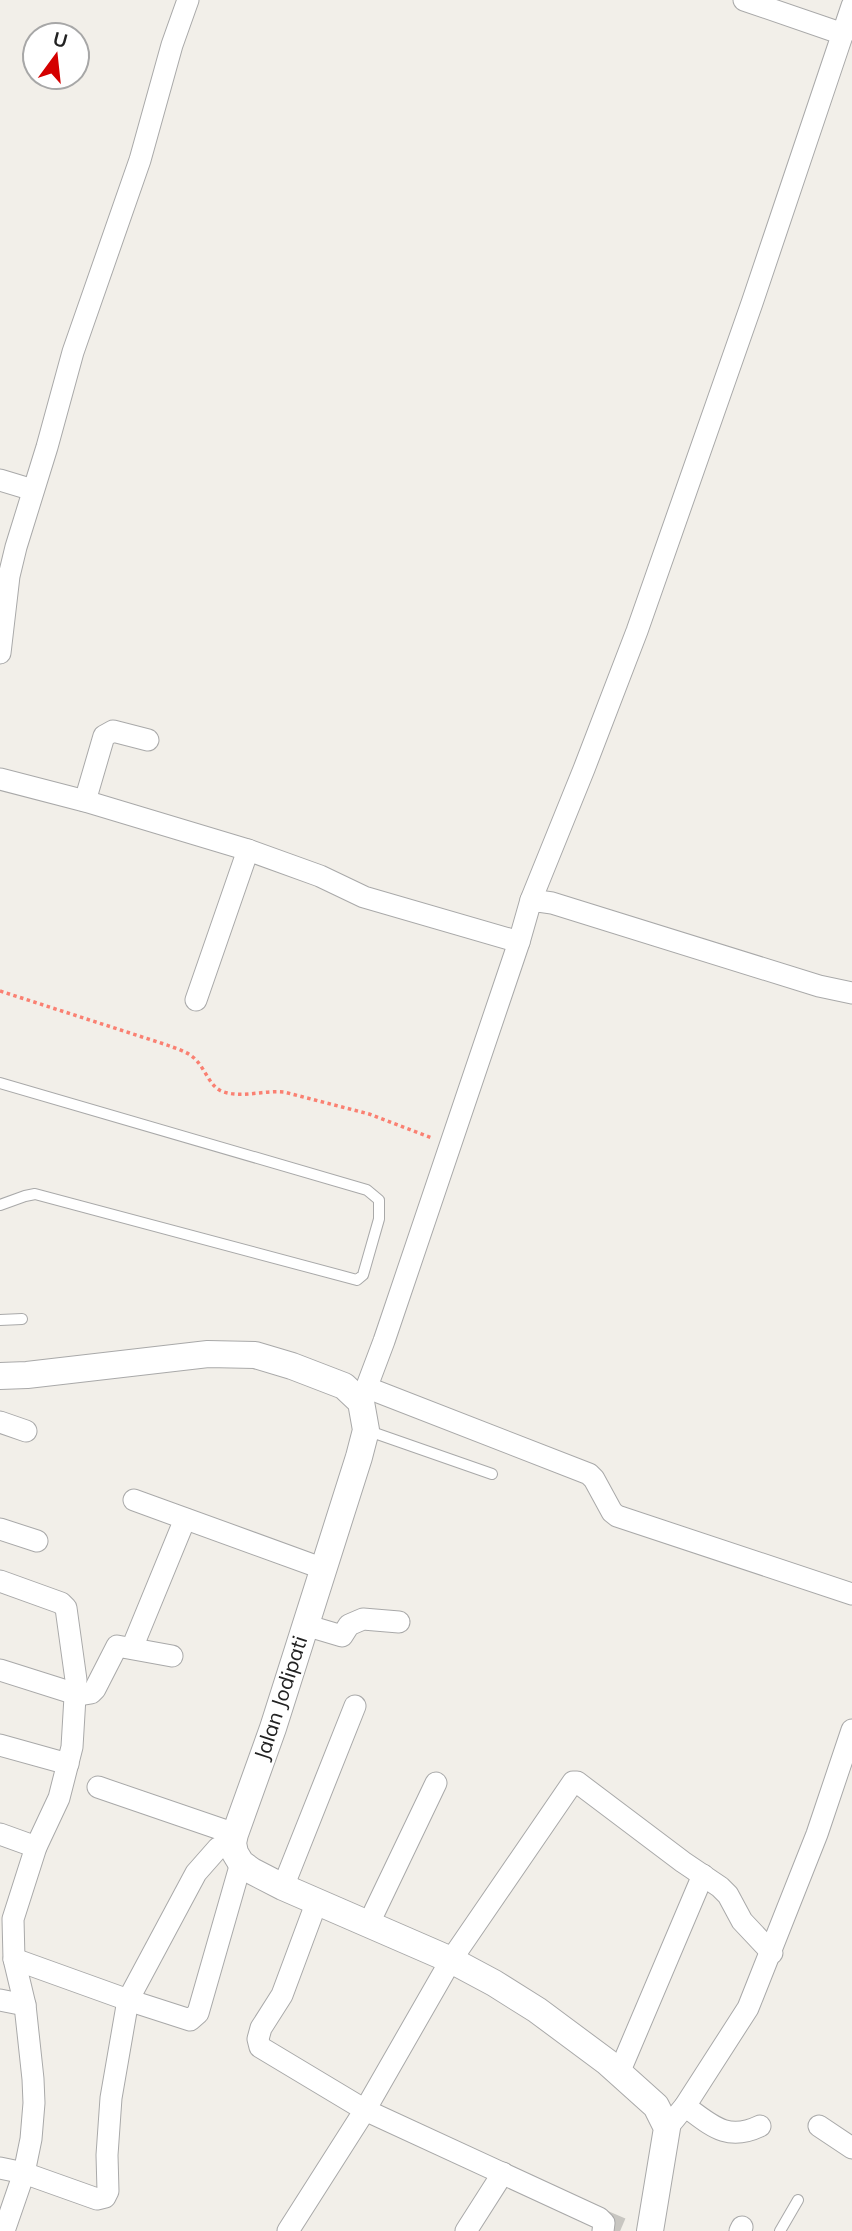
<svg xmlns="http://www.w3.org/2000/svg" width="852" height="2231" viewBox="0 0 852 2231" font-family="Mulish,sans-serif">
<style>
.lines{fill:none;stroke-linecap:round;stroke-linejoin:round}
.minor-tunnel{stroke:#c8c6c1;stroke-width:21;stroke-dasharray:21 10;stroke-linecap:butt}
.service-casing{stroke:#a9a9a9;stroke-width:12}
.minor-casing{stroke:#a9a9a9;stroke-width:23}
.tertiary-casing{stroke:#a9a9a9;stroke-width:28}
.path{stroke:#fa8072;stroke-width:3.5;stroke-dasharray:3.5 3.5;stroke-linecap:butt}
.service{stroke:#fff;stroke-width:10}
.minor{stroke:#fff;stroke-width:21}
.tertiary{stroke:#fff;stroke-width:26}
.labels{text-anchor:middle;stroke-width:5;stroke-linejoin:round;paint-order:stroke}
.street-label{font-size:21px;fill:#222;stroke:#fff}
</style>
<rect width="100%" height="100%" fill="#f2efe9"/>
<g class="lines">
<polyline class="minor-tunnel" points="602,2220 628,2231"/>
<g class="service-casing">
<g id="service">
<polyline points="0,1083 367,1190 379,1200 379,1219 363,1275 357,1280 35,1194 25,1196 0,1205"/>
<polyline points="0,1320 22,1319"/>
<polyline points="366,1430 492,1474"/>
<polyline points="780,2231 798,2200"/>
</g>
</g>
<g class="minor-casing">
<g id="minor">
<polyline points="744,0 843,34"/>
<polyline points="0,480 33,490"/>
<polyline points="0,653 9,576 16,547 47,447 73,352 140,160 172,45 188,0"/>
<polyline points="0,779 85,801 248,850 320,876 364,897 519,942"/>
<polyline points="85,801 104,736 113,731 148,740"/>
<polyline points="531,900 584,769 637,631 752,303 852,6"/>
<polyline points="196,1000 248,850"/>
<polyline points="368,1388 589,1474 594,1479 612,1512 617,1516 852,1594"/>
<polyline points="361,1402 384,1341 519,942 531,900 552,903 819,986 852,993"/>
<polyline points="0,1422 26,1431"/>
<polyline points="134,1500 324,1569"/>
<polyline points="0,1529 37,1541"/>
<polyline points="0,1581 61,1603 66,1608 76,1680 72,1747 59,1798 36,1847 13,1919 14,1959 25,2005 33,2079 34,2103 31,2139 24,2173 4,2231"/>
<polyline points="305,1625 342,1636 349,1625 363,1619 399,1622"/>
<polyline points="132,1648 185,1519"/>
<polyline points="0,1670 79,1695 91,1693 95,1689 117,1646 172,1656"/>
<polyline points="0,1745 68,1764"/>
<polyline points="98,1787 235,1834"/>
<polyline points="0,1834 36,1847"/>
<polyline points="283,1887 355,1706"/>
<polyline points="317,1901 282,1995 261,2028 258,2039 260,2047 365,2110 599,2218 604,2223 603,2231"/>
<polyline points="369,1923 436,1783"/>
<polyline points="14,1959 128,2000 190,2020 198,2013 241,1863"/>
<polyline points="0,2000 25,2005"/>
<polyline points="619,2073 703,1875"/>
<path d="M 685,2106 C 711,2125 727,2142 760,2126"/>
<polyline points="819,2126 852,2148"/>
<polyline points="667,2128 685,2106 748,2008 817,1834 852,1730"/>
<polyline points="0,2168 24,2173 97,2199 105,2197 108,2191 107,2155 111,2098 128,2000 196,1873 218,1848 233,1843"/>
<polyline points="288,2231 365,2110 451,1960 573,1782 577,1782 683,1862 720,1887 728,1895 742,1921 772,1953"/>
<polyline points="466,2231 503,2173"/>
<polyline points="740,2231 742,2227"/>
</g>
</g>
<g class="tertiary-casing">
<polyline id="tertiary" points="0,1376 27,1375 208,1354 255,1355 292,1366 344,1386 361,1402 366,1430 359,1457 273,1728 235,1834 233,1843 235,1853 241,1863 252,1871 283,1887 451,1960 494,1983 537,2010 607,2062 656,2106 667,2128 650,2231"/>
</g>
<path class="path" d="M 0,991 L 167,1045 C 177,1049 189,1052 196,1060 C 206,1070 210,1088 224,1092 C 243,1098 264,1090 284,1092 L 369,1114 L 432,1138"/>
<use href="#service" class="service"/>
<use href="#minor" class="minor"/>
<use href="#tertiary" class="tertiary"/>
</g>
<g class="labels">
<g class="street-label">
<text transform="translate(281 1698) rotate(-72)" y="7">Jalan Jodipati</text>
</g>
</g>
<g transform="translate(56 56) rotate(15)"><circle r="33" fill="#ffffff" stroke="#a7a7a7" stroke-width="2"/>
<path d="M0-5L12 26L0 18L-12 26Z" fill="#d40000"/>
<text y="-10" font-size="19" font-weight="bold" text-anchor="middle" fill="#222222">U</text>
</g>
</svg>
